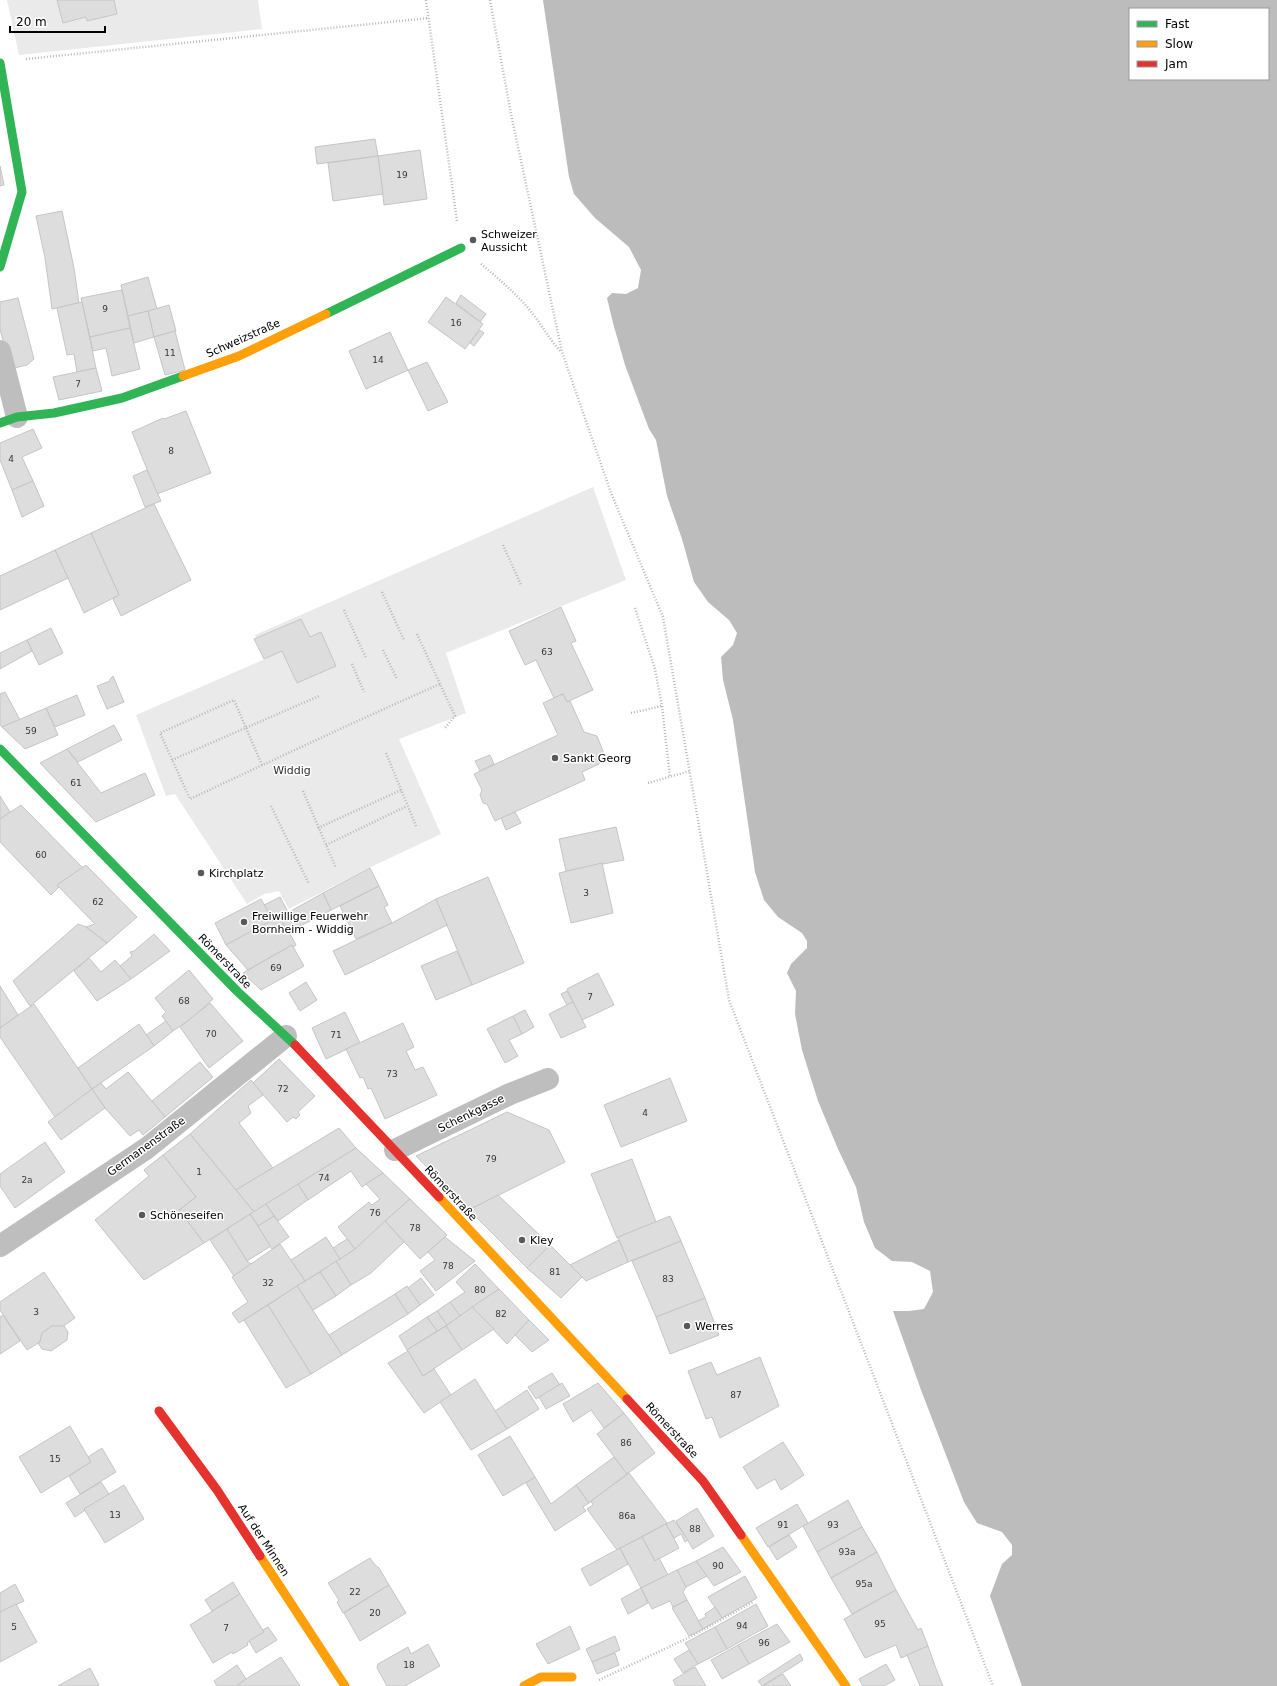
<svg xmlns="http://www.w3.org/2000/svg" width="1277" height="1686" viewBox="0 0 1277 1686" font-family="'DejaVu Sans',sans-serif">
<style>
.green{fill:#eaeaea}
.water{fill:#bcbcbc;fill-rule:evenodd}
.building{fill:#ddd;stroke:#c5c5c5}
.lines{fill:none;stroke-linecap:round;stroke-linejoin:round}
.path{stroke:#b8b8b8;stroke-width:2.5;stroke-dasharray:1 2;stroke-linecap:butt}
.street{stroke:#bebebe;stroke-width:22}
.fast{stroke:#30b455;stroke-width:9}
.slow{stroke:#ff9f0a;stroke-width:9}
.jam{stroke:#e5322d;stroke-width:9}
.poi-dot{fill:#595959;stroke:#fff;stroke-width:1.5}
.labels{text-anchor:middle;stroke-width:3;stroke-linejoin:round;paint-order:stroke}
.number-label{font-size:9px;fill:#373737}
.poi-label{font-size:11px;fill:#000;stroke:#fff;text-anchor:start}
.street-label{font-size:11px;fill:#000;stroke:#fff}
.park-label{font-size:11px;fill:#303030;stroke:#fff}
</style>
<rect width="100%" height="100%" fill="#fff"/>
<g class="green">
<polygon points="7,0 57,0 63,23 86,17 87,21 117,14 114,0 258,0 262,29 19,55"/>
<polygon points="593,487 626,580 446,653 466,713 399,739 441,834 377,864 289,909 279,891 264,894 247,904 175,794 166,796 136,715 265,659 255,635"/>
</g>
<path class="water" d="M 543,0 L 1277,0 L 1277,1686 L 1022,1686 L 990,1596 L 1002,1564 L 1012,1555 L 1012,1545 L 1002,1532 L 977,1523 L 964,1502 L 921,1390 L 893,1311 L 909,1311 L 924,1309 L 933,1292 L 930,1271 L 912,1262 L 892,1261 L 875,1248 L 864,1222 L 856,1187 L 838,1149 L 818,1101 L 802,1050 L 795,1014 L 796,991 L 787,973 L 791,964 L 807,948 L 807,941 L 802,933 L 778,917 L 764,900 L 755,872 L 733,720 L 723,680 L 721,657 L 733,645 L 737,633 L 729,620 L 708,602 L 694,582 L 682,539 L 667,496 L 656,440 L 649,429 L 625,365 L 613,323 L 607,298 L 612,293 L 626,294 L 638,288 L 641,270 L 629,247 L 595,218 L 574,194 L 569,177 ZM 1130,9 L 1268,9 L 1268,79 L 1130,79 Z"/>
<g class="building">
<polygon points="57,0 114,0 117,14 87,21 86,17 63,23"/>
<polygon points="375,139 378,156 317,164 315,147"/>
<polygon points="420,150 427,199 384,205 378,156"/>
<polygon points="378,156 383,194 333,201 328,163"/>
<polygon points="0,166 4,185 0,186"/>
<polygon points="62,211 74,268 79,303 52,309 45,258 36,216"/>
<polygon points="148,277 157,309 128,316 121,285"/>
<polygon points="122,290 130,328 90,337 81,298"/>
<polygon points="461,295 486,314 480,322 456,303"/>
<polygon points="446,297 483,324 465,349 428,322"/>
<polygon points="18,298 34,359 27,365 10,369 0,329 0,302"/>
<polygon points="82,302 96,368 77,372 74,354 67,355 57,308"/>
<polygon points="169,305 176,331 154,337 148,311"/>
<polygon points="148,311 154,337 134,343 128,316"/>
<polygon points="130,328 140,369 112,376 106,348 93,351 90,337"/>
<polygon points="480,330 484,333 474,346 470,343"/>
<polygon points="175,331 185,370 165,375 154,337"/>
<polygon points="390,332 408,370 366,389 349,351"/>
<polygon points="427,362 448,402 428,411 408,370"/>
<polygon points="96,368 102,391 59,400 53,377"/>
<polygon points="186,411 211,473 157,494 132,432 163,418 164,419"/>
<polygon points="33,429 42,448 22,457 33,481 12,490 0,460 0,443"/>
<polygon points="147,470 161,501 145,507 133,476"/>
<polygon points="33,481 44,506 22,517 12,490"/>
<polygon points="154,504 191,580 121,616 113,599 119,595 91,533"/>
<polygon points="91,533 119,595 84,613 55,550"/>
<polygon points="55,550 68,578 0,610 0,576"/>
<polygon points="561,607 576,641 571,643 593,690 567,702 563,694 554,698 536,660 525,665 509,631"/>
<polygon points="301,619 310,637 321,632 336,666 297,683 282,651 264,659 254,639"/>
<polygon points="51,628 63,653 39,665 27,640"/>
<polygon points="27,640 32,651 0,669 0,653"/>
<polygon points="113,676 124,702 107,709 97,686 110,681 110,679"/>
<polygon points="5,692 20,720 2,727 0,724 0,694"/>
<polygon points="563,694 567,702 570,701 584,732 597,736 603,751 599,764 582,772 585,780 495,821 487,804 483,803 480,795 482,790 474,774 558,735 543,703"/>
<polygon points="77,695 85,715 55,727 46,708"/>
<polygon points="46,708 58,735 25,749 2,727"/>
<polygon points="114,725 122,740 78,762 67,749"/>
<polygon points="67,749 101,793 145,773 155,795 96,822 40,763"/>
<polygon points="490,755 494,764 480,771 475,761"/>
<polygon points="0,796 10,812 0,819"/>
<polygon points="21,805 83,868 57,885 59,887 51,895 0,842 0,819"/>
<polygon points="515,812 521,823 506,830 501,818"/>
<polygon points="616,827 624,860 566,871 559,839"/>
<polygon points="602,863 613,913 571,923 559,873"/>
<polygon points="86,865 137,917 107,943 86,927 95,924 57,885"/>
<polygon points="370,868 379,886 331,910 323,893"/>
<polygon points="488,877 524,963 472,985 436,899"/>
<polygon points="379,886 388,905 384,907 392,923 356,939 340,906"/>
<polygon points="323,893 331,910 287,933 280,917"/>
<polygon points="280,897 288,912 273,920 264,905"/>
<polygon points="261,899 273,920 226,945 215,923"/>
<polygon points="436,899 447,925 345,975 333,951 392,923"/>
<polygon points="280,916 287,933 289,932 296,945 293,947 292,945 248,970 226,945"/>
<polygon points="78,924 86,927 107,943 30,1006 13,981"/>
<polygon points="154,934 170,951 131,979 120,966 132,956 130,952 134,951"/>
<polygon points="292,945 304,966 261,990 243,973"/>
<polygon points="457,951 472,985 436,1000 421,966"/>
<polygon points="89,958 101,972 115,960 131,979 97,1001 74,971"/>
<polygon points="189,970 213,999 192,1018 173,1031 162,1016 166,1012 155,998"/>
<polygon points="598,973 614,1005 582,1020 567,989"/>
<polygon points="306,982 317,1000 300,1011 289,993"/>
<polygon points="0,986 18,1015 0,1028"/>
<polygon points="567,991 573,1002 567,1005 561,994"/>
<polygon points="573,1002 586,1027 561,1038 549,1014"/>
<polygon points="210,1003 243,1041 209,1068 180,1027"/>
<polygon points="34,1004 92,1089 55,1117 0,1037 0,1028"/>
<polygon points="525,1010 534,1027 522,1034 513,1016"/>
<polygon points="345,1012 360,1043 326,1059 312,1028"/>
<polygon points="513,1016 522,1034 509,1040 518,1056 505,1063 487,1029"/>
<polygon points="166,1021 173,1031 154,1046 146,1035"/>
<polygon points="403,1023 414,1047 406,1051 415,1070 423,1067 437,1095 385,1119 371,1088 368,1089 363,1077 360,1078 346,1049"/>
<polygon points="139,1024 154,1046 92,1089 78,1068"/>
<polygon points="279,1059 315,1096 298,1112 300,1115 296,1119 293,1117 287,1122 253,1083"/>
<polygon points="200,1062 213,1077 165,1117 152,1101"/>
<polygon points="128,1072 165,1117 143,1135 139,1130 130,1136 105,1108 92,1089 101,1083 106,1089"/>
<polygon points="670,1078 687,1121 621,1147 604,1105"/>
<polygon points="251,1080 263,1095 248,1106 251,1113 239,1123 273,1168 236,1190 190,1134"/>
<polygon points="92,1089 105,1108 61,1140 48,1122"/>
<polygon points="507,1112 549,1130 565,1162 469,1210 416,1156"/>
<polygon points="339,1128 356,1148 254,1212 236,1190"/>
<polygon points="190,1134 254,1212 204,1243 179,1210 196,1197 163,1155"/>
<polygon points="45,1142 65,1172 15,1208 0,1186 0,1174"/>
<polygon points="356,1148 383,1173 362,1187 351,1171 308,1200 298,1184"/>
<polygon points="163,1155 196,1197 179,1210 204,1243 144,1280 95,1220 149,1176 144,1170"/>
<polygon points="632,1159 656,1222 617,1238 591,1174"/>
<polygon points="383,1173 410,1199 355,1249 338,1227 369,1202 372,1205 380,1199 366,1184"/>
<polygon points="298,1184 308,1200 309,1199 278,1221 266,1204"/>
<polygon points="498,1195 550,1245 527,1268 469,1210"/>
<polygon points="410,1199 447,1235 420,1259 385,1221"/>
<polygon points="266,1204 274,1216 258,1226 250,1214"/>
<polygon points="250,1214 271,1246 247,1261 227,1229"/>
<polygon points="274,1216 289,1237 272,1249 258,1226"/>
<polygon points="670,1216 681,1241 628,1262 618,1237"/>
<polygon points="385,1221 404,1242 371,1273 351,1285 336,1261 355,1249"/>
<polygon points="227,1229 247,1261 251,1264 234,1276 210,1240"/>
<polygon points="326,1237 340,1259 305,1281 291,1260"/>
<polygon points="445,1237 475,1261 436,1291 420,1271 435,1260 428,1252"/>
<polygon points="347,1239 355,1249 340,1259 333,1248"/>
<polygon points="619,1240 628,1262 586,1281 570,1265"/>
<polygon points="681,1241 705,1298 656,1317 632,1261"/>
<polygon points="280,1244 305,1281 239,1323 232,1313 248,1302 232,1277"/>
<polygon points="550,1245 582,1277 561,1298 527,1268"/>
<polygon points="336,1261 351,1285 336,1296 320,1272"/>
<polygon points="475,1264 499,1289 460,1316 450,1302 465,1292 456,1282"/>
<polygon points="44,1272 75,1318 62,1327 52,1326 42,1333 40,1342 27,1350 0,1310 0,1302"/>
<polygon points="320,1272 336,1296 313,1310 297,1286"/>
<polygon points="421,1278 434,1295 420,1305 408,1288"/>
<polygon points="297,1286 342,1355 311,1374 268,1305"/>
<polygon points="407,1286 420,1305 408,1314 395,1294"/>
<polygon points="499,1289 529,1320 507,1344 472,1307"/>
<polygon points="395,1294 408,1314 342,1355 329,1335"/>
<polygon points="705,1298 719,1335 670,1354 656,1317"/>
<polygon points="450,1302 460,1316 447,1325 437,1311"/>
<polygon points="268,1305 311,1374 286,1388 244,1320"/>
<polygon points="472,1307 494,1329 462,1350 446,1326"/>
<polygon points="437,1311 447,1325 437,1331 427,1317"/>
<polygon points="3,1315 20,1341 0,1354 0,1317"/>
<polygon points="427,1317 437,1331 407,1350 399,1336"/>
<polygon points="529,1320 549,1340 532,1352 515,1335"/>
<polygon points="52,1326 64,1326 68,1332 67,1340 51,1351 42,1349 38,1343 40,1342 42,1333"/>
<polygon points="446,1326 462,1350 423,1376 407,1350"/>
<polygon points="408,1351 423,1376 434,1369 451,1395 424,1413 388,1363"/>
<polygon points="760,1357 779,1406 720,1438 712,1417 706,1419 688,1371 711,1362 717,1375"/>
<polygon points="552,1373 560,1385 536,1399 528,1387"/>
<polygon points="475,1379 507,1429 471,1450 440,1402"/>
<polygon points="562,1383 570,1396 546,1409 539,1397"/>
<polygon points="598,1383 624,1413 604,1428 591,1410 573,1422 563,1404"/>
<polygon points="527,1390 539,1409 507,1429 495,1411"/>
<polygon points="624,1413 655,1453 627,1474 597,1434"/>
<polygon points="70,1426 91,1462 41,1493 19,1457"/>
<polygon points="510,1436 535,1477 503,1496 478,1455"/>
<polygon points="783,1442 804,1475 781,1490 775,1479 757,1489 743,1467"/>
<polygon points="102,1448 116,1472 80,1494 69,1476 91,1462 88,1457"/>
<polygon points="614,1457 627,1474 589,1503 576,1485"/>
<polygon points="629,1473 667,1523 617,1550 587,1509 593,1505 591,1501"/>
<polygon points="535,1477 551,1504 576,1485 589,1503 583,1507 586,1511 555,1531 526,1483"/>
<polygon points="101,1482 109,1494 75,1517 66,1503"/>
<polygon points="124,1485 144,1519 105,1543 84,1509"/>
<polygon points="848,1500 862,1527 817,1552 803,1526"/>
<polygon points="797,1504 808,1523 768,1547 756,1528"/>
<polygon points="697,1508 714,1536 693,1549 676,1521"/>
<polygon points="674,1520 688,1540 685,1542 681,1534 674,1538 666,1524"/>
<polygon points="666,1524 679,1548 655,1561 642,1537"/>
<polygon points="862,1527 877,1552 831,1578 817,1552"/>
<polygon points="789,1535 797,1547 777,1560 769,1547"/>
<polygon points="642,1537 655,1561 659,1558 668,1575 641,1588 620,1548"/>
<polygon points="723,1547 741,1572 714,1586 696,1561"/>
<polygon points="620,1548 628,1564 590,1586 581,1569"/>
<polygon points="877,1552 896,1590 852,1614 831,1578"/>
<polygon points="370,1558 375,1565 379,1568 389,1585 343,1613 337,1602 339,1600 328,1583"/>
<polygon points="696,1561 707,1576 686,1587 677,1570"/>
<polygon points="677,1570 686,1587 683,1592 687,1600 673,1607 670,1601 652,1609 641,1588"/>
<polygon points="745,1576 757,1598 722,1618 708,1597"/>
<polygon points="233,1582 240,1594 212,1611 205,1600"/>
<polygon points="15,1584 24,1601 0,1612 0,1593"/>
<polygon points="389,1585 406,1613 360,1641 344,1613"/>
<polygon points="641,1588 648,1603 628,1614 621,1599"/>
<polygon points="896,1590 918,1630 921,1628 928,1646 901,1658 896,1645 865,1658 844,1619"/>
<polygon points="240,1594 264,1632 247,1643 248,1645 233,1654 232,1652 213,1663 190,1625"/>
<polygon points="687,1600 703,1629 689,1636 672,1608"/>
<polygon points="16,1604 37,1642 0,1662 0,1612"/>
<polygon points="756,1604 768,1626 727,1649 715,1627"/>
<polygon points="715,1607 722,1618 703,1629 698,1621 706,1617 705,1614"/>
<polygon points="777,1624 790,1642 749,1664 738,1645"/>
<polygon points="570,1626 580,1649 548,1664 536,1644"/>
<polygon points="268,1627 277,1640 256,1653 249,1641 264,1632 263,1630"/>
<polygon points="715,1627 727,1649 698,1664 685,1643"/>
<polygon points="615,1636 620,1650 592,1662 586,1649"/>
<polygon points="428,1644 440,1666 405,1686 387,1686 377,1668 378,1664 408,1647 411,1654"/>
<polygon points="738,1645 749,1664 722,1679 711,1660"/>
<polygon points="928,1646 935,1666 943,1686 920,1686 907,1655"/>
<polygon points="689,1650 698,1664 683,1673 674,1659"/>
<polygon points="615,1653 619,1665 597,1674 592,1662"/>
<polygon points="800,1654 803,1660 762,1686 758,1681"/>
<polygon points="281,1657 300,1686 236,1686 246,1679"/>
<polygon points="886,1664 895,1680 884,1686 863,1686 859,1679"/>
<polygon points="237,1665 246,1679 236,1686 217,1686 214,1681"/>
<polygon points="695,1667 706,1686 676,1686 673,1680"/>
<polygon points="90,1668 99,1685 96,1686 58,1686"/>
<polygon points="783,1674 791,1686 763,1686"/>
</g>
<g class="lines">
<g class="path">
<polyline points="426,0 457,221"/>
<polyline points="490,0 511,114 562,352 611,493 663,617 729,1000 993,1686"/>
<polyline points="26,59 429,18"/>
<path d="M 481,264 C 500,280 518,295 533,314 C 543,327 550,340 561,352"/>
<polyline points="503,545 521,585"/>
<polyline points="382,592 404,640"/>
<polyline points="635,608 655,669 662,706 670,777"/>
<polyline points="344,610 366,658"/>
<polyline points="417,634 440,684"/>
<polyline points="383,650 397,679"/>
<polyline points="352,664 364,692"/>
<polyline points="631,713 662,706"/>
<polyline points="386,753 416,826"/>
<polyline points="172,760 319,696"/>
<path d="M 262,765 L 234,700 L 160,733 L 190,799 C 273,760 356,721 440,684 L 455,716 L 445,728"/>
<polyline points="648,783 690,771"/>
<polyline points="303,791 336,868"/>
<polyline points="271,806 309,884"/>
<polyline points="318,828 401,790"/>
<polyline points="326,845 407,806"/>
<polyline points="599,1680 690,1637 753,1602"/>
</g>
<g class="street">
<polyline points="0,351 17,417"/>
<polyline points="395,1150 510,1094 548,1079"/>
<polyline points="0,1246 147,1148 286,1036"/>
</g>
<g class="fast">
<polyline points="0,63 22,192 0,267"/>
<polyline points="326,314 461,248"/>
<polyline points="0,423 17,417 54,413 122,398 183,376"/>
<polyline points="0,749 238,992 295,1045"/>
</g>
<g class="slow">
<polyline points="183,376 239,356 326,314"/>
<polyline points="439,1197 627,1399"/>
<polyline points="741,1535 846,1686"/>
<polyline points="260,1556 345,1686"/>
<polyline points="524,1686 541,1677 572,1677"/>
</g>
<g class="jam">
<polyline points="295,1045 439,1197"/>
<polyline points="627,1399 703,1481 741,1535"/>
<polyline points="159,1411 217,1490 260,1556"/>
</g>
</g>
<g class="poi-dot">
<circle cx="473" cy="240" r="4"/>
<circle cx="555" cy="758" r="4"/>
<circle cx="201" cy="873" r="4"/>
<circle cx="244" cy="922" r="4"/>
<circle cx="142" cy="1215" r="4"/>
<circle cx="522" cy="1240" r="4"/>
<circle cx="687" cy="1326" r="4"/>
</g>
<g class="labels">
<g class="number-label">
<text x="402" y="178">19</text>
<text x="105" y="312">9</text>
<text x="456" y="326">16</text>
<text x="170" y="356">11</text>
<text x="378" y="363">14</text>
<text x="78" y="387">7</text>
<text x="171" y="454">8</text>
<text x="11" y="462">4</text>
<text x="547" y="655">63</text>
<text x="31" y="734">59</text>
<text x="76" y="786">61</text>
<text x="41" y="858">60</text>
<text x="586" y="896">3</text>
<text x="98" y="905">62</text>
<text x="276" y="971">69</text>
<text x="590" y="1000">7</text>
<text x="184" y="1004">68</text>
<text x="211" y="1037">70</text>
<text x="336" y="1038">71</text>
<text x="392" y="1077">73</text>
<text x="283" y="1092">72</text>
<text x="645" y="1116">4</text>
<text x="491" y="1162">79</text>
<text x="199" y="1175">1</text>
<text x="324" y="1181">74</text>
<text x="27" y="1183">2a</text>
<text x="375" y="1216">76</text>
<text x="415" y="1231">78</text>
<text x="448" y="1269">78</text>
<text x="555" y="1275">81</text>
<text x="668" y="1282">83</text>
<text x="268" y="1286">32</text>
<text x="480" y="1293">80</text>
<text x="36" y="1315">3</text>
<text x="501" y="1317">82</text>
<text x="736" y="1398">87</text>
<text x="626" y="1446">86</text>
<text x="55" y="1462">15</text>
<text x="115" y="1518">13</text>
<text x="627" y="1519">86a</text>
<text x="783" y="1528">91</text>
<text x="833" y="1528">93</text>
<text x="695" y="1532">88</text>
<text x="847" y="1555">93a</text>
<text x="718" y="1569">90</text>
<text x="864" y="1587">95a</text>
<text x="355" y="1595">22</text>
<text x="375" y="1616">20</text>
<text x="880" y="1627">95</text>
<text x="742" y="1629">94</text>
<text x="14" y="1630">5</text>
<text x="226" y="1631">7</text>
<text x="764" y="1646">96</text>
<text x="409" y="1668">18</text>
</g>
<g class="poi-label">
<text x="481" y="238">Schweizer<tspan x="481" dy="13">Aussicht</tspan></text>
<text x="563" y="762">Sankt Georg</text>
<text x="209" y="877">Kirchplatz</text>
<text x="252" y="920">Freiwillige Feuerwehr<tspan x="252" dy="13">Bornheim - Widdig</tspan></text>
<text x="150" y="1219">Schöneseifen</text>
<text x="530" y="1244">Kley</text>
<text x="695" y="1330">Werres</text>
</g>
<g class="street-label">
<text transform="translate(243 338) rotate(-24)" y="4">Schweizstraße</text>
<text transform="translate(225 961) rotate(46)" y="4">Römerstraße</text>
<text transform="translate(471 1113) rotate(-26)" y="4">Schenkgasse</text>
<text transform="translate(146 1146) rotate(-36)" y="4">Germanenstraße</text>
<text transform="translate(451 1193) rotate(47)" y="4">Römerstraße</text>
<text transform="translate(672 1430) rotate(47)" y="4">Römerstraße</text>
<text transform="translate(264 1540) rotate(57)" y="4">Auf der Minnen</text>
</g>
<g class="park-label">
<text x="292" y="774">Widdig</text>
</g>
</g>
<rect x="1129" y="8" width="140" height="72" fill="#ffffff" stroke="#999999"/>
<rect x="1137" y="21" width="20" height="6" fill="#30b455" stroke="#999999"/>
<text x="1165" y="28" font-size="12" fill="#000000">Fast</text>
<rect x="1137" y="41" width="20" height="6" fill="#ff9f0a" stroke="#999999"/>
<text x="1165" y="48" font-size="12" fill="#000000">Slow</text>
<rect x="1137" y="61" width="20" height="6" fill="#e5322d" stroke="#999999"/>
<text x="1165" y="68" font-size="12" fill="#000000">Jam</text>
<path d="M10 26v6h95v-6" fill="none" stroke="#000000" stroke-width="2"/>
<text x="16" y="26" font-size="12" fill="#000000" stroke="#ffffff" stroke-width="3" paint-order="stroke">20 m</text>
</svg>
